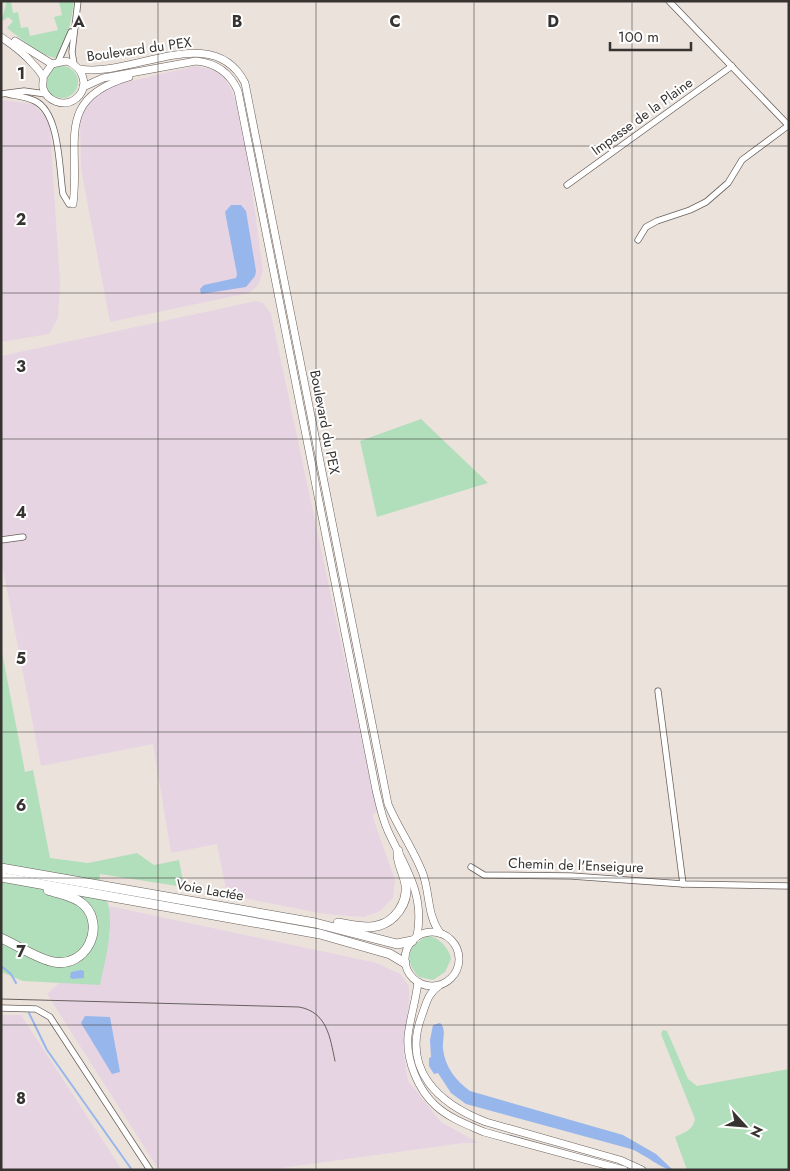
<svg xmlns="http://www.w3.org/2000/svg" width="790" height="1171" viewBox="0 0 790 1171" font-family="Jost,sans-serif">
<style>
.commercial{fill:#e7d4e3}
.green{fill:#b1dfbc}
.water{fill:#97b6ec}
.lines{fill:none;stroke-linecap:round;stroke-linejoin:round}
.stream{stroke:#97b6ec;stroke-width:2}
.minor-casing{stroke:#69605b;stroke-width:7}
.major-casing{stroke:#69605b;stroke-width:8}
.highway-casing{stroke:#69605b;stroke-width:10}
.minor{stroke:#fff;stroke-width:5.5}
.major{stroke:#fff;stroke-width:7}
.highway{stroke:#fff;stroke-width:9}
.tram{stroke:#67615e;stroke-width:1}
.grid{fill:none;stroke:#373331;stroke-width:1;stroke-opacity:0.55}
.labels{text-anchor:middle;stroke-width:4;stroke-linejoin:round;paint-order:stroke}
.street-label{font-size:14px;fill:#373331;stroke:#fff}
.grid-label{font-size:16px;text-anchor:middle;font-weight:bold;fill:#373331;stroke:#fff;stroke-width:4;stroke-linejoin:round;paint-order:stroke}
</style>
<rect width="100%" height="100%" fill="#ece2dc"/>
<g class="commercial">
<polygon points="196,66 214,70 224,78 230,87 236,102 248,162 263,271 258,285 249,293 110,322 81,169 80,122 85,109 95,96 114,85"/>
<polygon points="5,100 33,104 46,117 50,128 60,283 58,318 49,334 1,342 1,101"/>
<polygon points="256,301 263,303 271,314 377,812 372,815 395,880 393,898 380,911 364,917 325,914 227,895 217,844 171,853 153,744 41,766 1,559 1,356"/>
<polygon points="109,906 377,963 400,974 409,986 409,1002 403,1050 408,1081 441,1122 479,1143 463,1143 267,1170 159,1170 47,994 110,937"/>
<polygon points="1,1015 21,1015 122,1170 1,1170"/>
</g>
<g class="green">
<path d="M 7,1 L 11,1 L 13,13 L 18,12 L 21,28 L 28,27 L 30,36 L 58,30 L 54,17 L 62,15 L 59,1 L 74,1 C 72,15 67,50 55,58 L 39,53 L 7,28 L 13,21 L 8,17 L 3,21 L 2,18 Z"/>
<circle cx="62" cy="82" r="16"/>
<polygon points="421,419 488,483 377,517 360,441"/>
<path d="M 1,647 L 25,772 L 33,770 L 50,858 L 88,863 L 137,853 L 154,865 L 179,860 L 184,887 L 100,874 C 98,887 107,896 109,908 C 113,934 105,960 100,985 L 23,981 L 1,972 Z"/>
<path d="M 427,936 C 438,936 449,948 451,959 L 445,972 L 433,980 L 419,977 C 409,967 407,958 413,945 Z"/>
<path d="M 663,1030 L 667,1031 L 688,1079 L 697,1086 L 789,1069 L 789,1170 L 687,1170 L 675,1137 C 685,1132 693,1130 695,1119 L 661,1034 Z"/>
</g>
<g class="water">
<polygon points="231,205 241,205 246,211 256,271 255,276 246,287 201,294 200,289 204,285 236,278 237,274 225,212"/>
<polygon points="81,970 84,971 84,978 72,979 70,977 71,972"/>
<polygon points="85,1016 110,1017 120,1072 112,1074 81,1023"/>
<path d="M 440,1023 C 447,1029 442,1040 443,1049 C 445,1067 456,1081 470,1091 L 623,1135 L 656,1154 L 673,1170 C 663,1170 644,1154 631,1149 L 466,1104 L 451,1093 L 438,1073 L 434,1074 L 429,1066 L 429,1058 L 431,1057 L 430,1040 L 433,1025 Z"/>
</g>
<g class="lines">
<g class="stream">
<polyline points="1,966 11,974 16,983"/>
<polyline points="29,1013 47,1050 132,1170"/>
</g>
<g class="minor-casing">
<g id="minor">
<polyline points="669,1 789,126"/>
<polyline points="58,62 71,32"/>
<polyline points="74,64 72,52 78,1"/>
<polyline points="1,94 24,91 46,94"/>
<path d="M 8,94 C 17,96 27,97 35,101 C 60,113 59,169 63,194 L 69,204"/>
<polyline points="567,185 732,66"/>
<polyline points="638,240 646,227 657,221 690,210 706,202 728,183 742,160 789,125"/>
<polyline points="1,540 23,537"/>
<polyline points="658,691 683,884"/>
<polyline points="471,867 484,875 571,876 683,884 789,886"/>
<polyline points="1,1008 36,1009 50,1017 150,1170"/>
</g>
</g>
<g class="major-casing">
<g id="major">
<path d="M 1,37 C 13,45 24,53 33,64 C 36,67 41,73 43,77 C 44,80 42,84 43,88 C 47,101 63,107 74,100 C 91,89 84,66 66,61 L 52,64 L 43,77"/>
<polyline points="15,41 52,64"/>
<path d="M 80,69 C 132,78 213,20 245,83 L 388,804 C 398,828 414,850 423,874 C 430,894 427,915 440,933"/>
<path d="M 83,87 L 103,78 L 196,61 C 216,63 230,73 238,91 L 376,790 C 379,803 382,818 388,831 C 405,868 425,893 417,936"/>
<path d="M 73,204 C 81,144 53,99 129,77"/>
<circle cx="432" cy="959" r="27"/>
<path d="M 418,982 C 416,1000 410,1018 408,1036 C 406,1060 418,1090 436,1106 C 449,1118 468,1125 484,1132 L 624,1170"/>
<path d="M 439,986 C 428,993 426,1004 422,1015 C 401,1070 439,1104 486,1122 L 620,1160 L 642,1170"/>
</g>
</g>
<g class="highway-casing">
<g id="highway">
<polyline points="1,868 315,923 397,944 412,941"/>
<polyline points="1,877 320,934 390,954 405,963"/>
<path d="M 338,923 C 350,925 365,929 377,926 C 395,922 408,903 406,885 C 404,872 397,863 398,851"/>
<path d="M 1,938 C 17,945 37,959 54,962 C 86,968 106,927 84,905 C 75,896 59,894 48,890"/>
</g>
</g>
<use href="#minor" class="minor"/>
<use href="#major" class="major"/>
<use href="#highway" class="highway"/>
<path class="tram" d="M 1,999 L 299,1007 C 327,1012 330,1037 335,1061"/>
</g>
<path class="grid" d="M 158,1 L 158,1170M 316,1 L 316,1170M 474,1 L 474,1170M 632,1 L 632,1170M 1,146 L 789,146M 1,293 L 789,293M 1,439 L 789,439M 1,586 L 789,586M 1,732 L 789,732M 1,878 L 789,878M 1,1025 L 789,1025"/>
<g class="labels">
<g class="street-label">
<text transform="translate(139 49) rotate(-8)" y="5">Boulevard du PEX</text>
<text transform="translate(642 116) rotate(-36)" y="5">Impasse de la Plaine</text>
<text transform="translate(325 422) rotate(79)" y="5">Boulevard du PEX</text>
<text transform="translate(576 865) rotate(2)" y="5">Chemin de l'Enseigure</text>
<text transform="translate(210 890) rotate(10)" y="5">Voie Lactée</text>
</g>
</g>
<g class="grid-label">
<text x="79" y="27">A</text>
<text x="237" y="27">B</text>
<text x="395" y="27">C</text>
<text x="553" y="27">D</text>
<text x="21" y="79">1</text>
<text x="21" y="225">2</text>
<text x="21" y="372">3</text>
<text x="21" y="518">4</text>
<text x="21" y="664">5</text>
<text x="21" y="811">6</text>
<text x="21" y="957">7</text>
<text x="21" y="1104">8</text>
</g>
<rect width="790" height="1171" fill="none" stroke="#373331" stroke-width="5"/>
<g transform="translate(745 1126) rotate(116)" stroke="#ffffff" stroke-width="4" paint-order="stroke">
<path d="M0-4L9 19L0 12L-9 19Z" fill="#373331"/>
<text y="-8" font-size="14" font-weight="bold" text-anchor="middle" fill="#373331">N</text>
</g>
<path d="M610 42v8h81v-8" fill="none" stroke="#373331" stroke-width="2.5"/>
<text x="618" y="42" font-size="15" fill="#373331" stroke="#ffffff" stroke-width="4" paint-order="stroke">100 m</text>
</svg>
